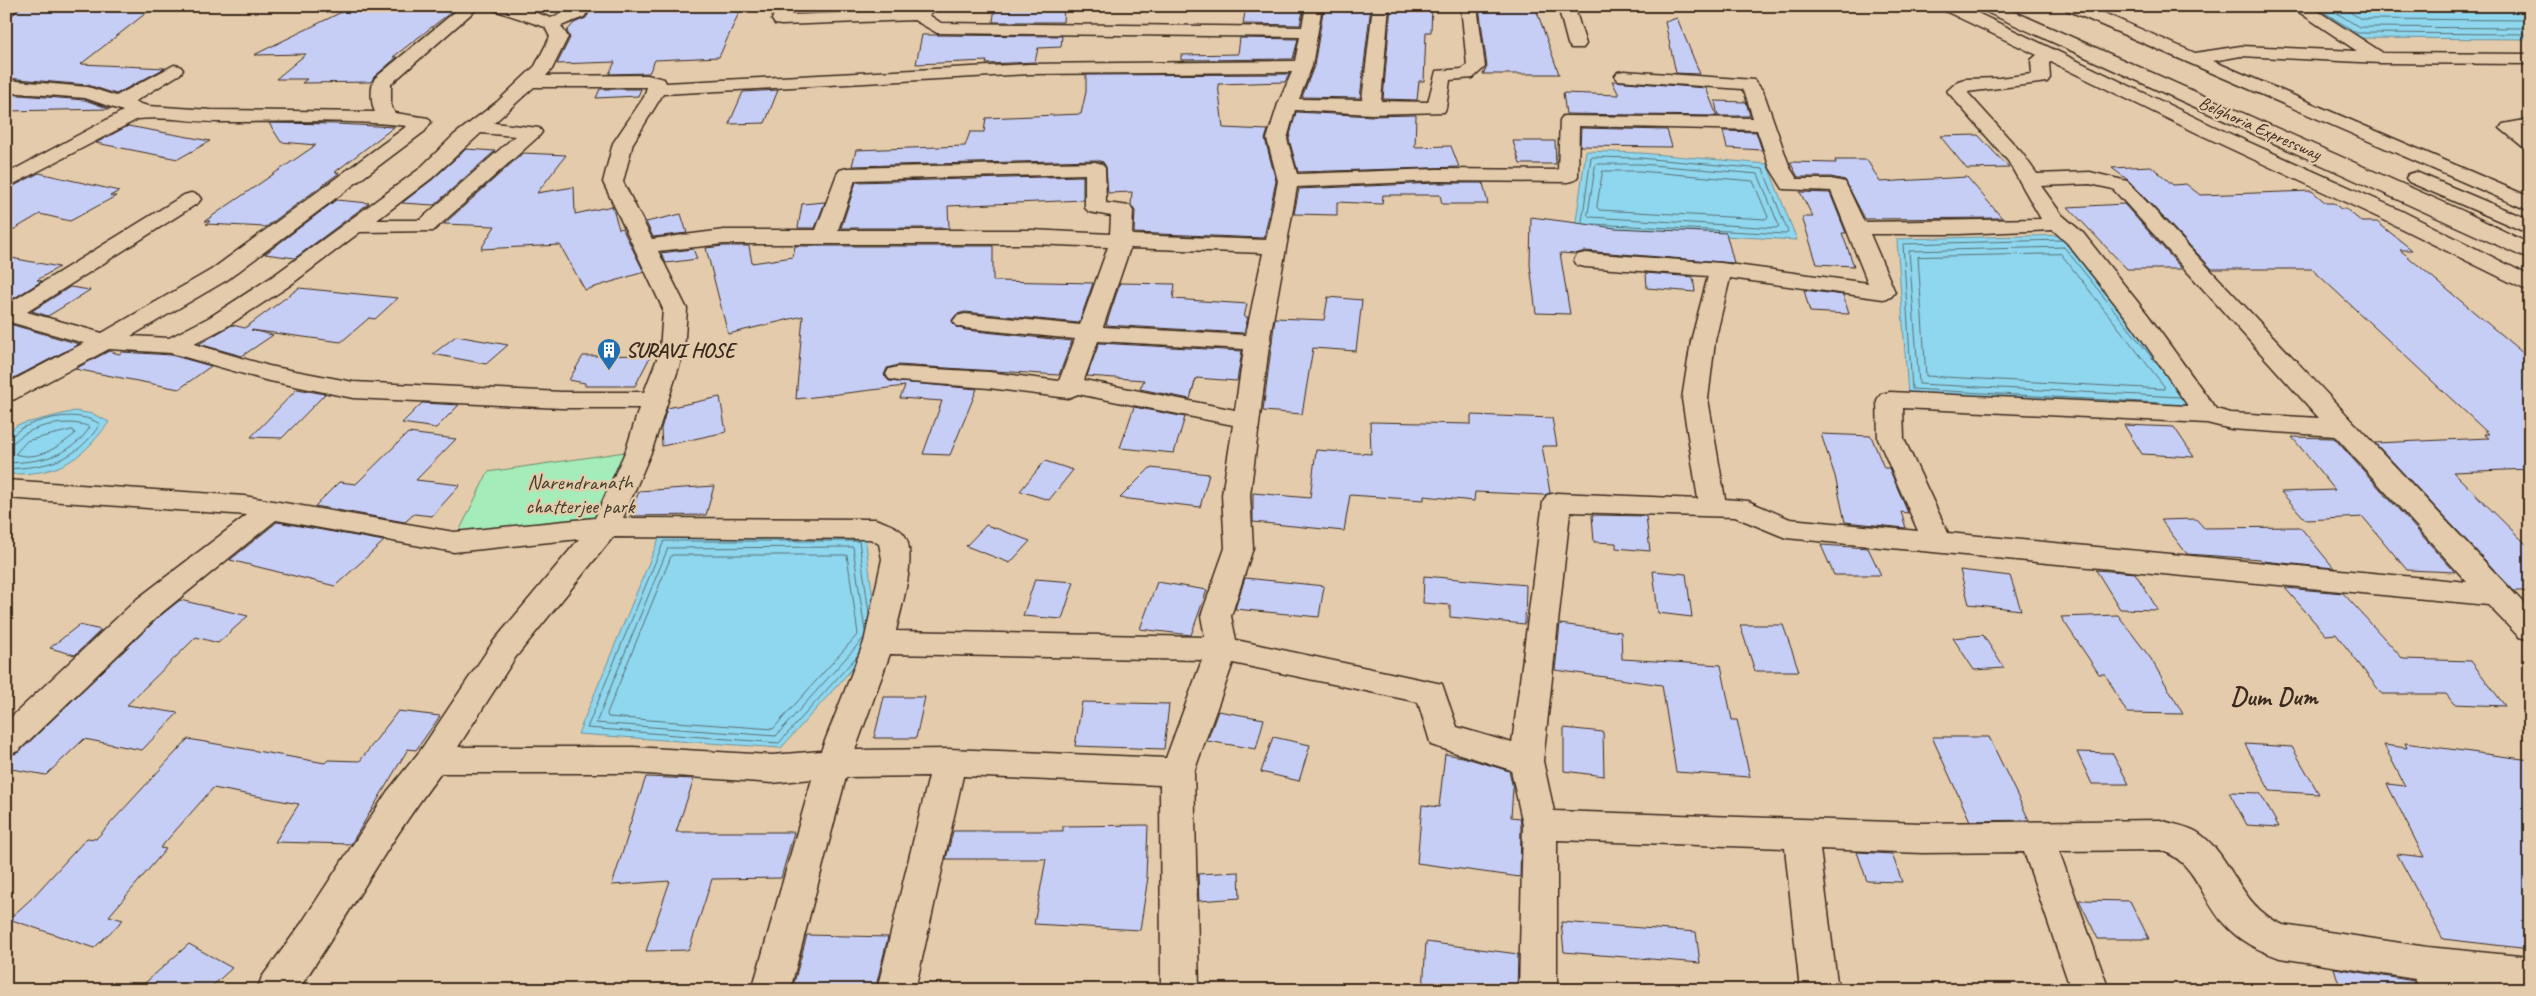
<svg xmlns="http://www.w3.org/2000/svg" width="2536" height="996" viewBox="0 0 2536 996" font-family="Caveat,sans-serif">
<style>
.green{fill:#a4ecb9;stroke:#708b6c}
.water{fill:#8ed7ef;stroke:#6d929b}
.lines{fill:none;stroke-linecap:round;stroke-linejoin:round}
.shore{stroke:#5c6f72;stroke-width:1}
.building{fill:#c7cef6;stroke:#3b2a1e}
.minor-casing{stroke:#3b2a1e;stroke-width:3}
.highway-casing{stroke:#3b2a1e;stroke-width:3}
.minor{fill:#e3cbab;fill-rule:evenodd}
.highway{fill:#e3cbab;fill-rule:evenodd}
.labels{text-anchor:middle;stroke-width:4.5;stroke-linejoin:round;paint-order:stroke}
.far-street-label{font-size:18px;fill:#3b2a1e;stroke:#e3cbab}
.poi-label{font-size:21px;font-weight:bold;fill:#3b2a1e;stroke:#e3cbab;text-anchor:start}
.park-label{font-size:21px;fill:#463d2e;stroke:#e3cbab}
.district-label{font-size:26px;font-weight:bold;fill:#3b2a1e;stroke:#e3cbab}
</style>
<rect width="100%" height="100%" fill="#e3cbab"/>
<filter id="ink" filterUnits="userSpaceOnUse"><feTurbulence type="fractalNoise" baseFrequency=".02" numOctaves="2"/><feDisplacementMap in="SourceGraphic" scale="10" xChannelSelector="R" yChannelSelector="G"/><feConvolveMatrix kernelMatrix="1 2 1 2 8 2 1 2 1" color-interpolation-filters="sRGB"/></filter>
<g filter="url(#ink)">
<polygon class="green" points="639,450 605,527 454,542 488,472"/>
<g class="water">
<polygon points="2305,6 2530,6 2530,39 2355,38"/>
<polygon points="1586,151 1640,153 1767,164 1797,240 1575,228"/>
<polygon points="2070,235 2208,411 1908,395 1897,239"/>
<path d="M 75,411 L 93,414 L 109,422 C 79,463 57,475 6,474 L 6,436 L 17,425 Z"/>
<polygon points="660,536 865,536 878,640 781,748 578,734"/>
</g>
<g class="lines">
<g class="shore">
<polyline points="2314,6 2357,33 2530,34"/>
<polyline points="2326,6 2359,27 2530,28"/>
<polyline points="2340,6 2361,19 2530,20"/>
<polygon points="1596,164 1640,164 1758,174 1779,226 1776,228 1590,217 1588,215"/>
<polygon points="1603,171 1639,171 1753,181 1768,217 1765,219 1599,210 1597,207"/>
<polyline points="1582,222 1591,157 1640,158 1763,169 1788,232 1786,234 1592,224"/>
<polyline points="2062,240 1903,244 1912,389 2160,403"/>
<polygon points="2061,254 2164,386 2164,389 1926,376 1918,257"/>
<polyline points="2165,374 2064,247 1909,251 1919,384 2180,397"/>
<path d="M 73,430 L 75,434 C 57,448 38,461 15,454 L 27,441 Z"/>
<path d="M 6,439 C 13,437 16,431 22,428 C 45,417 78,410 100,424 C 77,461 47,467 6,469"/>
<path d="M 6,445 C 14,444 16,439 23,435 C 39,424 72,419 90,427 C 71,457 39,462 6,463"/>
<polygon points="672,555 847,555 858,634 773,729 608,717 607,714"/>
<polyline points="863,639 776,736 596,723 668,548 853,547 865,631"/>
<polyline points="858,655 779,743 587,728 664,541 859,541 869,613"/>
</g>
</g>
<g class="building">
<polygon points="22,6 155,6 81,64 165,68 116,94 88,85 6,78 6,17 13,15"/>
<polygon points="354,6 459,6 393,57 397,57 374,77 371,82 302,83 307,79 276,79 306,54 254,55"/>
<polygon points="664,6 742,6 719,57 655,60 649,73 609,74 615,62 557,64 570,38 567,31 574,23 586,18 591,10 662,10"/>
<polygon points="995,6 1064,6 1063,22 993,22"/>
<polygon points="1246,6 1304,6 1300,25 1243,24"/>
<polygon points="1324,6 1371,6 1360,98 1302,97 1314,66"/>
<polygon points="1391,6 1432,6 1431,32 1426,32 1424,81 1419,81 1417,100 1383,99"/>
<polygon points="1479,6 1535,6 1559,74 1483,74 1487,67"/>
<polygon points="1677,18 1700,74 1676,73 1665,22"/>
<polygon points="922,35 936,35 1062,36 1061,47 1038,48 1035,62 986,64 987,61 916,64"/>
<polygon points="1240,38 1298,39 1293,59 1181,60 1181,55 1238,54"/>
<polygon points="1289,74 1285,82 1218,84 1223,128 1268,130 1265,139 1276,181 1264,238 1134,233 1135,211 1131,205 1132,192 1108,193 1106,167 1103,162 1096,160 852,166 856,150 965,146 970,132 984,132 986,118 1081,114 1086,92 1086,75"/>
<polygon points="1612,81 1706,88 1717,116 1566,114 1563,93 1619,95"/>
<polygon points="600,89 641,89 638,96 596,98"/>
<polygon points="778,90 765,123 729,124 743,92"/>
<polygon points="6,94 85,100 110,109 6,111"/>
<polygon points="1715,101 1746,102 1750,116 1718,116"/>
<polygon points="1296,112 1372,116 1416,115 1415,147 1451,146 1459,167 1298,172 1289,139"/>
<polygon points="269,123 337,124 394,127 335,172 339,173 266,227 206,224 210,221 205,221 316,145 281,142"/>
<polygon points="128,126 210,141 178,159 96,143"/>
<polygon points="1581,128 1667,130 1672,147 1580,146"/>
<polygon points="1723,131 1756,132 1762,150 1727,148"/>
<polygon points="1978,135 2009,168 1967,169 1940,136"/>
<polygon points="1513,141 1555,141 1556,164 1520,164"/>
<polygon points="466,149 495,151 434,205 402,203 433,179"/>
<polygon points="523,153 566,155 537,193 574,187 575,214 612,206 619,229 622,228 644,272 585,290 560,245 481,249 495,226 444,224"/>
<polygon points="1835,160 1867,160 1880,182 1967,177 2002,218 1865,219 1845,180 1831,177 1798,177 1790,162 1836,163"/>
<polygon points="2151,166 2173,185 2186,184 2200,195 2312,191 2326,203 2333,203 2341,209 2346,209 2362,222 2377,222 2412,250 2400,250 2530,359 2530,469 2453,472 2530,548 2530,591 2514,591 2375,443 2489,438 2484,434 2489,434 2312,269 2212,269 2128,180 2112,168"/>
<polygon points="39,173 119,191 110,196 116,196 70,221 40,214 6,234 6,190"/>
<polygon points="1083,176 1083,200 948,206 949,228 841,228 856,182"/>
<polygon points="1437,183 1483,183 1488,204 1442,204 1440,195 1383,195 1382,204 1337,202 1337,215 1294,214 1299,189"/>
<polygon points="1800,192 1830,193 1846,233 1842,233 1854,266 1817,264 1802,217 1813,217"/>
<polygon points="336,200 369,203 295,258 265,254"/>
<polygon points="825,202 815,228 798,228 802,204"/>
<polygon points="2124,204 2182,269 2127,269 2068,207"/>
<polygon points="681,214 687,233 653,237 646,222"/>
<polygon points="1531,217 1615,228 1726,233 1734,263 1585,251 1575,254 1560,253 1570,314 1536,313 1530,265"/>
<polygon points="724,246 749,246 752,263 793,257 795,246 993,246 993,281 1093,283 1079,323 965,312 957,314 952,320 956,327 965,330 1072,341 1059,375 898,365 887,368 884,375 889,381 977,389 950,455 923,454 942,401 900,398 905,386 796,399 803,316 728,334 706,248"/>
<polygon points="693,249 697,259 666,263 661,253"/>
<polygon points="6,257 59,267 37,280 42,281 6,303"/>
<polygon points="1646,273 1693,277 1695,292 1647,288"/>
<polygon points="1120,283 1175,284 1173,299 1247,304 1244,317 1248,317 1244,333 1106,325"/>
<polygon points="70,287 90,290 48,316 32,311"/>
<polygon points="299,288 398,298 375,319 369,318 341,342 251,330 273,335 242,356 199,344 232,325 245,328"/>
<polygon points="1804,290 1843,295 1849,314 1810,312"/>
<polygon points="1328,297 1362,300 1356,351 1313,348 1302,414 1263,411 1275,318 1324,320"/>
<polygon points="6,323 79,344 6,382"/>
<polygon points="456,336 508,345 486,364 433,354"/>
<polygon points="1099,343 1242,351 1237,381 1196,378 1190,399 1140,389 1144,380 1087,376"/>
<polygon points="109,351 119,354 122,352 171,355 211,366 179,389 75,369"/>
<polygon points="651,355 635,386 585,386 585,383 569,380 583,356"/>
<polygon points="297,389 325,394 282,438 251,437"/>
<polygon points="720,397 726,432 662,446 661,429 667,408"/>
<polygon points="422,403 459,405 436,428 402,423"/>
<polygon points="1134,407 1185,417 1174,453 1120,448"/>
<polygon points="1471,415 1552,418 1557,446 1542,446 1550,493 1545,495 1475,492 1474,501 1424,496 1424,500 1350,495 1344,531 1253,522 1253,493 1310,498 1316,450 1371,454 1370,422 1471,424"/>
<polygon points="2124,425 2174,427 2194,457 2142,454"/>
<polygon points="408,433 456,439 416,480 460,485 432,516 414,514 405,522 315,506 339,482 356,484"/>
<polygon points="1821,434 1871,436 1884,468 1889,468 1908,513 1901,512 1906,528 1845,522 1835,476"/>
<polygon points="2292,437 2334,438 2455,572 2407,570 2363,517 2306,520 2281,492 2335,490"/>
<polygon points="1045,461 1073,470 1049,500 1020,491"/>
<polygon points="1150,468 1209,474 1200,507 1120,498"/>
<polygon points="714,486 706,515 630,516 639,491"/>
<polygon points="1592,515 1646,516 1650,551 1616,548 1616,543 1594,542"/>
<polygon points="2196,519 2204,528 2300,527 2334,568 2262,561 2260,559 2187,554 2161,520"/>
<polygon points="277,522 384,541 335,586 230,560"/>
<polygon points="986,525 998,529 1030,541 1010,563 966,546"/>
<polygon points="1821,545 1868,548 1881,575 1834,575"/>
<polygon points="1960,570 2010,576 2021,610 1969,604"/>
<polygon points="2096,570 2135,573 2158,610 2120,609"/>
<polygon points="1653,571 1686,574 1692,617 1658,613"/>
<polygon points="1424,576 1526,585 1525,624 1450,617 1450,605 1423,603"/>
<polygon points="1245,578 1324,586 1319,617 1235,609"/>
<polygon points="1035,579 1074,582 1062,619 1023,616"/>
<polygon points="1157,582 1207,590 1191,635 1140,629"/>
<polygon points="2285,588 2343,593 2403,659 2471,661 2505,706 2454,704 2446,694 2382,694 2336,634 2326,635"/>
<polygon points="180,600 248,616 218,643 196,637 127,705 178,713 142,750 84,739 46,775 6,768 6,757 19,752 160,616"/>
<polygon points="2118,615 2151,659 2183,714 2127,713 2105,674 2099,674 2061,617"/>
<polygon points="1560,624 1621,632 1622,659 1721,665 1732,720 1737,720 1750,777 1676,772 1662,685 1555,670"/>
<polygon points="79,625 101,630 75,655 50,648"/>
<polygon points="1740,625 1783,625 1799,671 1755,671"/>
<polygon points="1983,635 2004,668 1974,670 1953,638"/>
<polygon points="884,697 925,697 916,738 874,738"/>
<polygon points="1082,702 1169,704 1164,749 1075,746"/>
<polygon points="398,711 440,716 416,750 408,749 351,844 275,842 299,804 213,788 160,848 166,849 109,916 123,920 94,948 9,919 31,899 87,838 96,839 188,739 325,763 328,760 360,761"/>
<polygon points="1218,711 1264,719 1256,749 1207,741"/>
<polygon points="1564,728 1603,732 1604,776 1564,771"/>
<polygon points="1273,737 1310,745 1299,781 1261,772"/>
<polygon points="1932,737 1989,737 2029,820 1970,821"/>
<polygon points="2405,743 2530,760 2530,949 2443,939 2397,854 2424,857 2387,784 2405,786 2384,745 2407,748"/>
<polygon points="2245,744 2292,747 2319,794 2270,791"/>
<polygon points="2077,752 2112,753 2129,784 2092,784"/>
<polygon points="1445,754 1463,757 1509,771 1513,788 1511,817 1520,818 1521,825 1520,877 1417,863 1422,805 1439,807"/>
<polygon points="646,777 694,779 676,832 794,832 781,878 712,879 689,950 646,951 670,881 612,885 629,832 627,833"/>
<polygon points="2229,792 2260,793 2279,827 2247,825"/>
<polygon points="1148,825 1146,877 1148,877 1140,930 1034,924 1046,859 946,859 953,831 1063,831 1063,826"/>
<polygon points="1857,852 1892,854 1902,882 1867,881"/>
<polygon points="1239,872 1240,898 1199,901 1198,874"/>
<polygon points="2079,900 2130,901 2149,939 2098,939"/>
<polygon points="1561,922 1696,932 1700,963 1564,952"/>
<polygon points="807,935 888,937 875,990 792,990"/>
<polygon points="1426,942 1518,954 1517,990 1423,990"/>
<polygon points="189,944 232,968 208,990 137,990"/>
<polygon points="2334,968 2414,981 2418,990 2341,990"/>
</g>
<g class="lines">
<g class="minor-casing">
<g id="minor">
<polygon points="6,6 20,6 12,14 6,15"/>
<path d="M 462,6 L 480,6 L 391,84 L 391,107 L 395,113 L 428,118 L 431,122 L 425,131 L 227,280 L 131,336 L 169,338 L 210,317 L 273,276 L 418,170 L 454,135 L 497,102 L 535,66 L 550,37 L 545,27 L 494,10 L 492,6 L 517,6 L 551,18 L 575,6 L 592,6 L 584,17 L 561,26 L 568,37 L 552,69 L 546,76 L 647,75 L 664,79 L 666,83 L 1030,64 L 1295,61 L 1300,37 L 937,33 L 914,20 L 781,25 L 775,24 L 772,20 L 776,6 L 792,6 L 791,15 L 914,10 L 920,6 L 939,6 L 929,15 L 941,23 L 1302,27 L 1306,6 L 1322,6 L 1312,66 L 1299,99 L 1362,100 L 1373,6 L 1389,6 L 1381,101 L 1428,102 L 1436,71 L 1462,69 L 1467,65 L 1461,6 L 1477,6 L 1485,67 L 1473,78 L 1450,80 L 1446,108 L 1444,112 L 1372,114 L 1295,110 L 1287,139 L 1297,174 L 1437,169 L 1558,170 L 1560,120 L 1563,116 L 1753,118 L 1745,93 L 1742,89 L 1618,80 L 1615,76 L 1618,72 L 1624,71 L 1754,80 L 1763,91 L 1790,168 L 1797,179 L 1831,179 L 1845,182 L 1864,222 L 2041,219 L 2008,161 L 1947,91 L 1958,81 L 1965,79 L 1999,78 L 2032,74 L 2031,60 L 2037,55 L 1943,10 L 1941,6 L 1963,6 L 2213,126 L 2402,211 L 2530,276 L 2530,292 L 2386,221 L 2199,134 L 2051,62 L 2049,63 L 2050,78 L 2047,82 L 1967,92 L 2022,153 L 2037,174 L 2090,172 L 2127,181 L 2530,610 L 2530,640 L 2519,637 L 2488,605 L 1786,538 L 1735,517 L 1570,512 L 1543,761 L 1554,811 L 1922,823 L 2160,820 C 2172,824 2187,826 2197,832 C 2234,856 2237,905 2283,925 L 2427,947 L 2530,957 L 2530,990 L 2455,984 L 2458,990 L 2420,990 L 2415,979 L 2280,958 C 2258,950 2240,942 2224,924 C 2201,899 2196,861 2160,850 L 2059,851 L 2109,990 L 2071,990 L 2024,852 L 1922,853 L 1820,849 L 1838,990 L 1800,990 L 1785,848 L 1557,840 L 1557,990 L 1519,990 L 1523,825 L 1511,770 L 1431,745 L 1418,702 L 1233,663 L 1194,772 L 1199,990 L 1161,990 L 1160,785 L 963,776 L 915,990 L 877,990 L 929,776 L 846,777 L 790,990 L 752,990 L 812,779 L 772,783 L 633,773 L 441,773 C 388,842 347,919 298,990 L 257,990 L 262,977 L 301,924 L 387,792 L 420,751 L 493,642 L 579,539 L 454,552 L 276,520 L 159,615 L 18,751 L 6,755 L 6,722 L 137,599 L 247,515 L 6,498 L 6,480 L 244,496 L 454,532 L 595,518 L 626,450 L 639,408 L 562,408 L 353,398 L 265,380 L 171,353 L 109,349 L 15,399 L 6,402 L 6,384 L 84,343 L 6,321 L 6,305 L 184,195 L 191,193 L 198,195 L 201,199 L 198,203 L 27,312 L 102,333 L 211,270 L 407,126 C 345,119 281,122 219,122 C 192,122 165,116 138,119 L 6,188 L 6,174 L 123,111 L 85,98 L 6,92 L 6,80 L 88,87 L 116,96 L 174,65 L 180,66 L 183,70 L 180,74 L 134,102 L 148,106 L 211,110 L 375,112 C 371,104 370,86 375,78 ZM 1292,72 L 1278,104 L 1267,139 L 1278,181 L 1266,240 L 1132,235 L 1133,211 L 1130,206 L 1106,203 L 1105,168 L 1102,164 L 1095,162 L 847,168 L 840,170 L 837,174 L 816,230 L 724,230 L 652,239 L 623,182 L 633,143 L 663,94 L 1030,74 ZM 534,87 L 647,87 L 644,97 L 613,143 L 603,182 L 663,309 L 660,351 L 644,392 L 562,392 L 353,382 L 269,366 L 194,344 L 226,327 L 289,286 L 360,232 L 433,231 L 539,136 L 542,132 L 539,128 L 494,123 ZM 1579,126 L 1757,130 L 1770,168 L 1783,189 L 1831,191 L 1868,283 L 1721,263 L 1585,253 L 1577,255 L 1574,260 L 1577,265 L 1585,267 L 1708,276 L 1691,341 L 1682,399 L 1698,499 L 1557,493 L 1547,495 L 1543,502 L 1512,743 L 1457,727 L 1442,684 L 1236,640 L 1231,616 L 1253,548 L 1250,495 L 1269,346 L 1271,343 L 1270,337 L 1297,187 L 1437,181 L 1568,182 L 1575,180 L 1578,176 ZM 481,133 L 515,136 L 420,220 L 377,220 L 432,178 ZM 1085,174 L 1085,208 L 1089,212 L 1111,216 L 1110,234 L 1032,230 L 838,230 L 855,180 ZM 2090,184 L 2113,189 L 2319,418 L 2231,413 L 2216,409 L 2148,315 L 2083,233 L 2062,215 L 2041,186 ZM 2053,230 L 2067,243 L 2132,325 L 2188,406 L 1890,392 L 1881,394 L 1877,400 L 1878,439 L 1918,531 L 1790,519 L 1748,501 L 1725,499 L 1708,399 L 1715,341 L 1730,278 L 1883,299 L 1891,297 L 1895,292 L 1870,234 L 1959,234 ZM 724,244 L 1032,244 L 1108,247 L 1080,325 L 965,314 L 957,316 L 953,321 L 957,326 L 965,328 L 1075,339 L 1059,381 L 989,372 L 898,367 L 889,369 L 886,374 L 889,379 L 898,381 L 989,388 L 1068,398 L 1078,394 L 1233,425 L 1222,495 L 1225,548 L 1201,616 L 1205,637 L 896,631 C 901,608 919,551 903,533 C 896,526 884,522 875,519 L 623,518 L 652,450 L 684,351 L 687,309 L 658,251 ZM 1130,248 L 1263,253 L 1246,335 L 1103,327 ZM 1098,341 L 1244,349 L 1235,410 L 1084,380 ZM 1903,408 L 2207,423 L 2231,429 L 2335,436 L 2467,582 L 1948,533 L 1904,439 ZM 613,537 L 870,539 L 879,544 L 882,559 L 864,642 L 821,751 L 772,755 L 633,747 L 458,747 L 515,658 ZM 890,654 L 1202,660 L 1166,758 L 949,749 L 855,750 Z"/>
<polygon points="1558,6 1574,6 1586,44 1583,48 1571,48 1568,44"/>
<polygon points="2065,6 2088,6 2195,53 2241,46 2357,51 2293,8 2310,6 2383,53 2530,54 2530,64 2380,63 2241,56 2213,61 2530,197 2530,211 2067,10"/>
<polygon points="2530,119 2530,131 2527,131 2530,133 2530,149 2523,147 2500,128 2503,124"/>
</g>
</g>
<g class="highway-casing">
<g id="highway">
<polygon points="1980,6 2002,6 2463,211 2530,244 2530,260 1982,10"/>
<polygon points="2416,172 2530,220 2530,234 2409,182 2406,178 2409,174"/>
</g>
</g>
<use href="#minor" class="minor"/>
<use href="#highway" class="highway"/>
</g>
</g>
<defs>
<g id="building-pin" transform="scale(1.25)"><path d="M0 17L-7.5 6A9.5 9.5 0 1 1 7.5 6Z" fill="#1f6fb2" stroke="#e3cbab"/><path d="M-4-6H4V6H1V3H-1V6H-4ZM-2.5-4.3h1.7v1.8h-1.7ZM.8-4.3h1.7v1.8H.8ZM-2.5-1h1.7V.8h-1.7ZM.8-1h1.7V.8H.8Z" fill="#fff"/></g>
</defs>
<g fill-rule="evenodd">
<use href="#building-pin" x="609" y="350"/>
</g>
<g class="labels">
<g class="far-street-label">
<text transform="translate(2260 128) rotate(24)" y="6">Belghoria Expressway</text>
</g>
<g class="poi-label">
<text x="626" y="357">SURAVI HOSE</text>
</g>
<g class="park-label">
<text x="580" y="489">Narendranath<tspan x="580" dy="24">chatterjee park</tspan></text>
</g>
<g class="district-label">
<text x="2274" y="705">Dum Dum</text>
</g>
</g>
<rect width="2536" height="996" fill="none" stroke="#e3cbab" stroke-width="25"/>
<rect x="12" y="12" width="2511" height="971" fill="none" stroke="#3b2a1e" stroke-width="2" filter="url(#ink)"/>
</svg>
